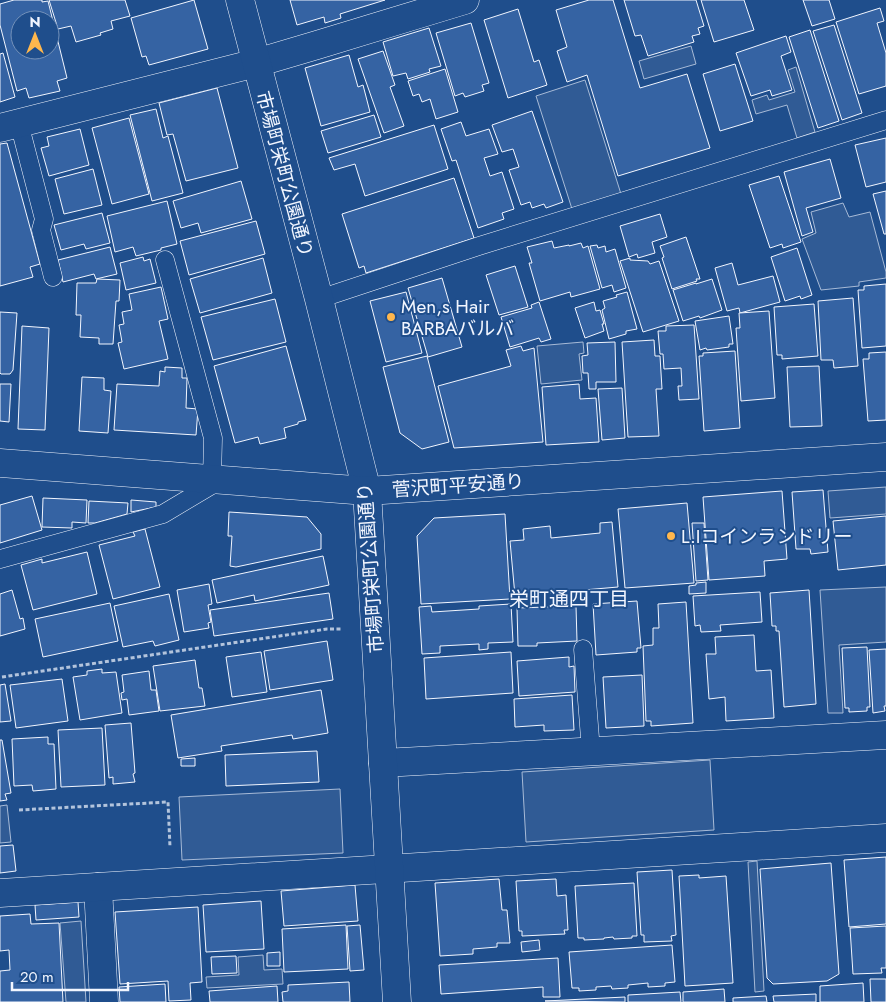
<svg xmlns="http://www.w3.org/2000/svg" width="886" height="1002" viewBox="0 0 886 1002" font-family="Jost,'Noto Sans JP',sans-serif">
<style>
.built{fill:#305b95;stroke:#a8bbd7}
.building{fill:#3563a3;stroke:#f2f6ff;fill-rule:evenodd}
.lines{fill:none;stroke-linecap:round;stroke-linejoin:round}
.service-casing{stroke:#f2f6ff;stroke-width:19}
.minor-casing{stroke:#f2f6ff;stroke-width:29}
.tertiary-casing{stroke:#f2f6ff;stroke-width:29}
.path{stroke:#b3c4dc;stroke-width:3;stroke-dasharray:4 2.5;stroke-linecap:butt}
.service{stroke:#1f4e8c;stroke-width:18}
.minor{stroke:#1f4e8c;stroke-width:28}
.tertiary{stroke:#1f4e8c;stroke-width:28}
.poi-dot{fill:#ffb74d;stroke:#1f4e8c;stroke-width:2}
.labels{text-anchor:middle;stroke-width:4;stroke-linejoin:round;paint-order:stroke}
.street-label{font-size:19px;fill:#f2f6ff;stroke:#1f4e8c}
.poi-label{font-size:19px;fill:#f2f6ff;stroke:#1f4e8c;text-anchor:start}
.neighbourhood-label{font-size:20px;fill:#f2f6ff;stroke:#1f4e8c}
</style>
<rect width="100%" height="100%" fill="#1f4e8c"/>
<g class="built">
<polygon points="691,46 696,64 644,79 639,61"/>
<polygon points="796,67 815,132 797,138 787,105 756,114 752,100 767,95 769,100 795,92 788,70"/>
<polygon points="585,80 621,194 572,209 536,96"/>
<polygon points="843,203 849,217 870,212 886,272 886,278 859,282 859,286 821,290 802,239 816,233 811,212"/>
<polygon points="583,342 584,353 579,354 582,380 541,384 537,346"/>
<polygon points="886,487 886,514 830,518 828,491"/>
<polygon points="886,587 886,642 839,645 843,713 828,713 820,590"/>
<polygon points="710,760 714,830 526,842 522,772"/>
<polygon points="340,789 343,853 182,860 179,797"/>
<polygon points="7,805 11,842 0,843 0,806"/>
<polygon points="757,861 764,991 755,992 748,862"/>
<polygon points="81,921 86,1002 66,1002 60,923"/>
<polygon points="263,955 264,970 282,969 283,984 207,988 206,977 239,975 238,957"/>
</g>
<g class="building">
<path d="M 14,0 L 42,0 L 42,2 L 48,1 L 67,78 L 57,81 L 60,91 L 29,98 L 26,88 L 17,91 L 0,25 L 0,4 ZM 20,20 L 50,20 L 50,50 L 20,50 Z"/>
<polygon points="49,0 125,0 130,16 111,21 113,29 100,33 101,35 76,42 71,26 58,29"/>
<polygon points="194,0 208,49 149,65 146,56 142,57 131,18"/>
<polygon points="290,0 385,0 340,14 341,18 325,23 324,17 297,25"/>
<polygon points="589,0 613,0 640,88 687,74 710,148 618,176 587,75 567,82 557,51 567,47 556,10"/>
<polygon points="624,0 696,0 704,26 698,28 700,34 692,36 694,42 648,56 641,35 635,36"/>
<polygon points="701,0 744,0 754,30 714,42"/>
<polygon points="803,0 829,0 835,19 812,26"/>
<polygon points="880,8 884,21 877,23 886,53 886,86 859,94 836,22"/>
<polygon points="518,9 534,62 539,60 547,85 508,98 484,20"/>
<polygon points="471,23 489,83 482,85 484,91 465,97 463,93 455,96 436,33"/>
<polygon points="834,25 862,113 842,120 813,31"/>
<polygon points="429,28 441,66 429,69 430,72 408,79 406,73 393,76 383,42"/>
<polygon points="810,30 839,121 818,128 789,37"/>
<polygon points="786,36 791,52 781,56 792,90 772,96 770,90 751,96 736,53"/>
<polygon points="383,51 395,85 390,87 404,126 384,133 358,59"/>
<polygon points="3,53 15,97 0,102 0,54"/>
<polygon points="349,55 358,87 363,85 370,112 321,126 305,68"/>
<polygon points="735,64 753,121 720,131 703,74"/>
<polygon points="445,69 458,112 436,119 430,99 422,102 419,94 413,96 408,81"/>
<polygon points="217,88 238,168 186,181 173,134 167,135 159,103"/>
<polygon points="156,109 163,138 168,136 183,193 152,201 130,115"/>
<polygon points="532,111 563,202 546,208 544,204 532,208 530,202 521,205 509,170 519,167 513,149 502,152 492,125"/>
<polygon points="374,115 381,137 328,153 321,131"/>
<polygon points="129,118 149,194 112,204 92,128"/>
<polygon points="461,122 466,136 489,129 498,154 484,158 490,176 502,172 514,209 502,213 504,219 478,228 456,160 452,161 441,129"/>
<polygon points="434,125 448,169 365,196 355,164 334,170 329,158"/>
<polygon points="80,129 89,165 49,176 41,148 49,146 47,137"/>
<polygon points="886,138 886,182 866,187 855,145"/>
<polygon points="7,143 40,264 30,267 33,277 0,286 0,144"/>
<polygon points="830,159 841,198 806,208 813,232 802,236 784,172"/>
<polygon points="93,169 102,205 64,214 55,179"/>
<polygon points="779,176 801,242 783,248 782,244 770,248 749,185"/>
<polygon points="454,178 474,238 366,273 364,266 359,268 342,214"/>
<polygon points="241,181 252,219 201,233 198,223 181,228 173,201"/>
<polygon points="886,191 886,234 884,234 873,194"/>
<polygon points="167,201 177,244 161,248 161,250 136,256 133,247 115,252 107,216"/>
<polygon points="102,213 110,243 86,249 84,244 61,250 54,225"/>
<polygon points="660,214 667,237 652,242 655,253 638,258 637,254 629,257 620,226"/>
<polygon points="256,221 265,254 189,275 180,241"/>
<polygon points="686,237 700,279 696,279 697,281 672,289 662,258 664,257 660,246"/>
<polygon points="552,241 554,248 569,245 569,246 581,243 583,248 588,246 600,289 571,297 570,292 540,301 529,263 532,263 527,247"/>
<polygon points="597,245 598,248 605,246 606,252 615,249 626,288 614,292 612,285 602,288 590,246"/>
<polygon points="110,247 117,274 96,279 94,274 63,282 58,260"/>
<polygon points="797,248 812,295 801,299 800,296 785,301 771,257"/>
<polygon points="143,257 144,261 150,259 156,283 126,290 120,263"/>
<polygon points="263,258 272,293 200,313 190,279"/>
<polygon points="630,258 630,260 648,261 650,264 659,261 679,321 643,332 620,261"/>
<polygon points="732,263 738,285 773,276 780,302 740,313 739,308 727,311 715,268"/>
<polygon points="515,266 528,307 499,315 486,275"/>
<polygon points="442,278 462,347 428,357 408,288"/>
<polygon points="97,279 120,280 119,301 116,301 113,344 99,344 99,338 80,337 81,315 76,315 77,283 96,283"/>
<polygon points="712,279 722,310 700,318 699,316 683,321 673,290 696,283 696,284"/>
<polygon points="886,284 886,346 862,348 858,290 864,290 864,286"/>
<polygon points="161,287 168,319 159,321 168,359 124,369 118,343 122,342 119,325 124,324 122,312 132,310 129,294"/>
<polygon points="406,292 422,353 386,362 370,301"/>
<polygon points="627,292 637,329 626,331 626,334 609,339 602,310 605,308 603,301 617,297 616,295"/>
<polygon points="853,298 858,366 834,368 833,360 821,360 818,301"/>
<polygon points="275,299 286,342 213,360 201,317"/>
<polygon points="539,302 551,339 541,342 539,338 510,347 501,317 532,308 531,305"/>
<polygon points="594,302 596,311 600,310 604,324 602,324 604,331 585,338 575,308"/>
<polygon points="814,304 818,356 782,359 782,355 777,355 774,307"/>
<polygon points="769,311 775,398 741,401 736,328 740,328 739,313"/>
<polygon points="0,312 17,313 13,370 10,374 1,374 0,373"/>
<polygon points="729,316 733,344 729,344 729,347 707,350 706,348 700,350 695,321"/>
<polygon points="694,325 699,399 679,400 678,386 682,386 681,368 664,369 663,354 660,354 658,331 666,331 666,326"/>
<polygon points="22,326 49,328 45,430 18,429"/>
<polygon points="654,340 655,356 660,356 662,389 656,389 659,436 628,437 622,342"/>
<polygon points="615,342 616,382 596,382 596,389 589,389 588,373 583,373 582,356 588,355 587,343"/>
<polygon points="286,346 306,420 298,422 298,424 284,428 286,438 260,444 258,437 235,443 214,366"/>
<polygon points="521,346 523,351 534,348 543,442 454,448 438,386 511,366 506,350"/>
<polygon points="735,351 740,428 704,431 699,356 703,356 703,353"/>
<polygon points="886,352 886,420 868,421 863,359 869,359 869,353"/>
<polygon points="427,356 449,442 422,449 400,433 383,367"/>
<polygon points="819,366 822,426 790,427 787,367"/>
<polygon points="165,367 182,368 182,378 187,378 186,408 198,409 196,435 114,430 117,384 159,386 160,371 165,372"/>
<polygon points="82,377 104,378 104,390 111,391 108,433 79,431"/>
<polygon points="0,384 11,384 9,422 0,421"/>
<polygon points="579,384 580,399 596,398 599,442 546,445 542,387"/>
<polygon points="622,388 625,438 602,440 598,389"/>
<polygon points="823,490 828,552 811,554 810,549 796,549 792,492"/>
<polygon points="782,491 787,559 764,561 765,576 709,580 703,497"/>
<polygon points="32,496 42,530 0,543 0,505"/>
<polygon points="43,498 87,500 86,523 72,522 72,528 42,527"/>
<polygon points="131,500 156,502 156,507 131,512"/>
<polygon points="89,501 128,503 127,514 95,523 88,523"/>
<polygon points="687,503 694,583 625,588 618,509"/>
<polygon points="229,512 307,517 321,534 321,549 236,567 230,566 232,536 228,536"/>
<polygon points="505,514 510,599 421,604 417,536 434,518"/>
<polygon points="886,516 886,565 838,570 833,521"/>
<polygon points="612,522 618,587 515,596 510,541 524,540 523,529 550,526 551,538 600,533 600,523"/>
<polygon points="692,523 704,523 708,580 696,581"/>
<polygon points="145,529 160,587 113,599 99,545 135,536 133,532"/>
<polygon points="87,552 97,594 33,610 21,565 42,559 42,563"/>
<polygon points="323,556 329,585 255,601 254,595 217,603 212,580"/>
<polygon points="706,582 706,593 689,594 689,586 696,585 696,583"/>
<polygon points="209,584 212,604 208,605 211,622 208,623 209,628 184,632 177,590"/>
<polygon points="12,590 20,619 23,618 25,629 0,636 0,594"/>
<polygon points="809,590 816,704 784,707 779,631 776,631 776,626 772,626 770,593"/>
<polygon points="760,592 762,622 720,625 721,631 701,632 700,625 695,626 693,596"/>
<polygon points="329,593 333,619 214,636 210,610"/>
<polygon points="169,594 179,640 155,646 153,641 123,647 114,606"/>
<polygon points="637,601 641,648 637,648 637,652 596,655 593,604"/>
<polygon points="686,602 693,723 651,726 651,721 646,721 643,646 653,645 653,628 659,628 658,604"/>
<polygon points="110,603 118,641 43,657 35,619"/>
<polygon points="511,604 513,642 488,643 488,649 479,650 479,644 440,646 440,653 422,654 419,607 431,606 432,612 479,609 479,606"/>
<polygon points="576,606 577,641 537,643 537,646 518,646 517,608"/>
<polygon points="754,635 756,671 771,670 774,718 726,721 725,697 709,699 706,654 716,654 715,637"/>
<polygon points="327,641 333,680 270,690 264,651"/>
<polygon points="867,647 870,707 867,707 867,711 849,712 849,708 845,708 842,648"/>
<polygon points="886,649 886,706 884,706 885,711 873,713 869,650"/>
<polygon points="261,652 267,692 232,697 226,657"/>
<polygon points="511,652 513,693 426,699 424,658"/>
<polygon points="569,657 569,667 574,666 575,692 519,696 517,661"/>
<polygon points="195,660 199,688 202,688 205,706 160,711 153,666"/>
<polygon points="102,669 102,673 116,672 122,713 80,720 73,677 87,675 87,671"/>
<polygon points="149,671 151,690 156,690 159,711 129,715 127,699 122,700 121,693 124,692 122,675"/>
<polygon points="642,675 644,726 606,728 603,677"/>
<polygon points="62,679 68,721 16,728 10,685"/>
<polygon points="5,684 11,721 0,722 0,685"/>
<polygon points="321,690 328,733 293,739 292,735 221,746 222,751 178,758 171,715"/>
<polygon points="572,695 574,730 544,731 544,725 515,727 514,699"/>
<polygon points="131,723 135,773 133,774 135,782 113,784 113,777 109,778 105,725"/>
<polygon points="102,728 105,785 61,787 58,730"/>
<polygon points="48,737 48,744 54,744 56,789 33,791 32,785 14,786 12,739"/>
<polygon points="0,740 2,740 11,793 5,794 7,800 0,801"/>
<polygon points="317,751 319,782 226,786 225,755"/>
<polygon points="195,758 195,766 181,766 181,759"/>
<polygon points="13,845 16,871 0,873 0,846"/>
<polygon points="886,857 886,924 849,927 844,860"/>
<polygon points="831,863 839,974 827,981 773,984 767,978 760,869"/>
<polygon points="672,870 676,935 671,936 672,941 644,942 644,935 641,935 637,872"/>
<polygon points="699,875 699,878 726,876 733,983 685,986 679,876"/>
<polygon points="499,879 502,910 507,910 510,943 497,943 497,947 473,949 473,954 440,956 435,883"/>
<polygon points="556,879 557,896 566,895 568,930 564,930 565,934 522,936 522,931 519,931 516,881"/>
<polygon points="634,883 637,936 632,936 632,938 614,939 613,937 604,938 604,939 584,940 584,938 578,938 575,886"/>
<polygon points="355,885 358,921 284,926 281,891"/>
<polygon points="261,901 264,949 206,952 203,905"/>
<polygon points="78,902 79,917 36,920 35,905"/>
<polygon points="198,907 202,982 190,983 191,1000 169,1001 168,981 120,984 115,912"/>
<polygon points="30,914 31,924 59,923 63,1002 0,1002 0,971 10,970 9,950 0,951 0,916"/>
<polygon points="346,925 348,969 284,972 282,929"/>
<polygon points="360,925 364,970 350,971 347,926"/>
<polygon points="886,926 886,968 881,968 882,973 853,974 850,928"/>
<polygon points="539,940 540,950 522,952 521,942"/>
<polygon points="672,945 675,982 665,983 665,986 648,987 648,983 628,985 628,988 612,989 611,986 596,987 596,990 579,991 579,988 572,988 569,952"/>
<polygon points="280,952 280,966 267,966 267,953"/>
<polygon points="236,956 237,973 212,974 211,957"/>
<polygon points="558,958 560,997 543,997 543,987 441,994 439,965"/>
<polygon points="870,979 886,979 886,1002 871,1002"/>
<polygon points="349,982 350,1002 283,1002 282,992 288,991 288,985"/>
<polygon points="863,983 864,1002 820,1002 820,986"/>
<polygon points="165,984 166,1002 120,1002 119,987"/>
<polygon points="277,986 278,1002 210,1002 209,991"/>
<polygon points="724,989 725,1002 683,1002 683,992"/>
<polygon points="680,992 681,1002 628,1002 628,995"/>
<polygon points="816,994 816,1002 774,1002 773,996"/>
<polygon points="766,996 767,1002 733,1002 733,998"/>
<polygon points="625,997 625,1002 545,1001"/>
</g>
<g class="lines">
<g class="service-casing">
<g id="service">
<polyline points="19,123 44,219 41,230 53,277"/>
<polyline points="165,260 213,438 212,479"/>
<polyline points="319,299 479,246 886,120"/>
<polyline points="0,559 163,514 220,480"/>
<polyline points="583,649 591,751"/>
</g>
</g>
<g class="minor-casing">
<g id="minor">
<polyline points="0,128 256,63 317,45 465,0"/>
<polyline points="383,763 886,735"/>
<polyline points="98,887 104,1002"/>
<polyline points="0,893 886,838"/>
</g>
</g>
<g class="tertiary-casing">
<g id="tertiary">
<polyline points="240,0 319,299 367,491 397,1002"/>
<polyline points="0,463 367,491 886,457"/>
</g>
</g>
<g class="path">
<polyline points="2,677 327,629 342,629"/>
<polyline points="19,810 168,802 170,847"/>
</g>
<use href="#service" class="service"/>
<use href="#minor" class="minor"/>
<use href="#tertiary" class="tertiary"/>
</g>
<g class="poi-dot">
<circle cx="391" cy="317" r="5"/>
<circle cx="671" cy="536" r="5"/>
</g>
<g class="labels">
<g class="street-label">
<text transform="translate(285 174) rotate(75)" y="7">市場町栄町公園通り</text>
<text transform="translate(458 485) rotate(-4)" y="7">菅沢町平安通り</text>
<text transform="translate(370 568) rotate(-94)" y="7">市場町栄町公園通り</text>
</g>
<g class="poi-label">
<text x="401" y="313">Men,s Hair<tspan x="401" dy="22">BARBAバルバ</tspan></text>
<text x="681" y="543">L.Iコインランドリー</text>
</g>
<g class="neighbourhood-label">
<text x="569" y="606">栄町通四丁目</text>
</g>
</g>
<g transform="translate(35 35)"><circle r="24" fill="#1f4e8c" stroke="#7391ba"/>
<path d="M0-4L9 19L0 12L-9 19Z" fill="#ffb74d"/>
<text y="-8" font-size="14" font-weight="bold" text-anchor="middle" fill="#f2f6ff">N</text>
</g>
<path d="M12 982v8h116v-8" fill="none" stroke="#f2f6ff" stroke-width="2.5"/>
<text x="20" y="982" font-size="15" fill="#f2f6ff" stroke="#1f4e8c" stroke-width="4" paint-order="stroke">20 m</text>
</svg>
